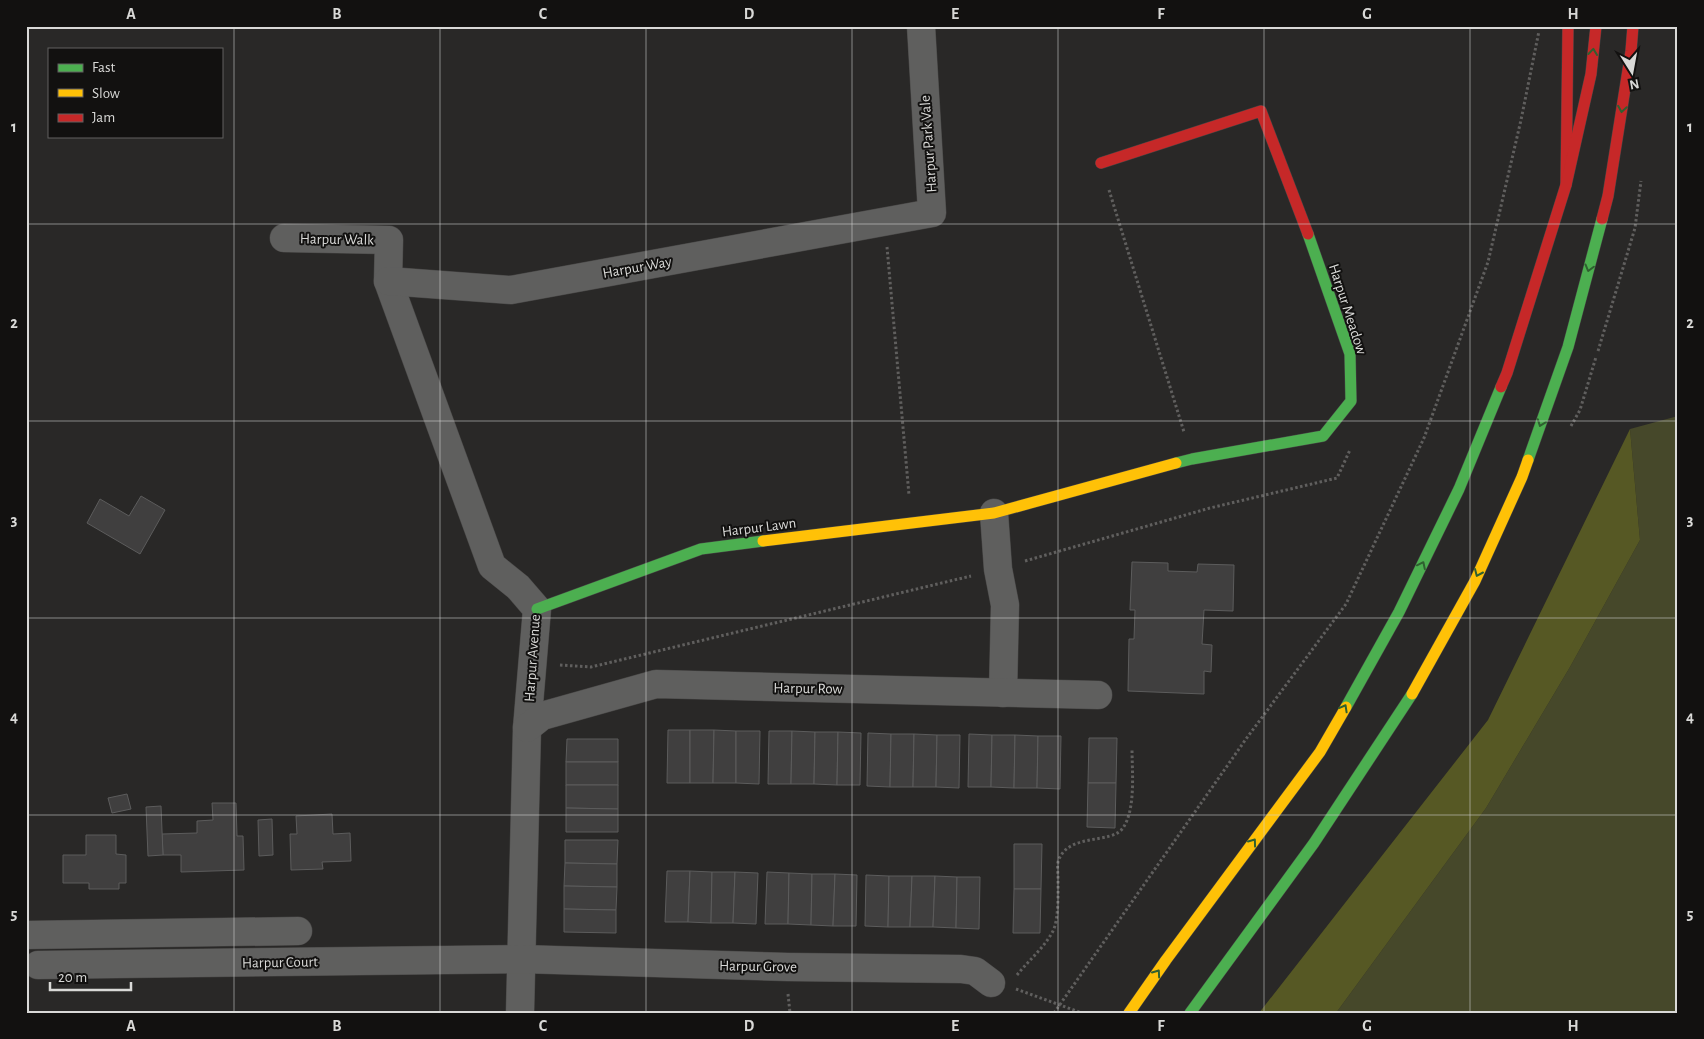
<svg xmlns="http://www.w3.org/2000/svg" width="1704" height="1039" viewBox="0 0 1704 1039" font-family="'Alegreya Sans',sans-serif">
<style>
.green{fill:#46482a}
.forest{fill:#565824}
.building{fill:#403f3f;stroke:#5c5c5c}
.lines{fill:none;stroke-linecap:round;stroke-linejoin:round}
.street-casing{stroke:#464544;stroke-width:29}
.fast-casing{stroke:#464544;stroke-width:12}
.slow-casing{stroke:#464544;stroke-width:12}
.jam-casing{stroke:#464544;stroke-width:12}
.path{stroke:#605f5e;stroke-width:3;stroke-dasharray:2.5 2.5;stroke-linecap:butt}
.street{stroke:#5f5f5e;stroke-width:28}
.fast{stroke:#4caf50;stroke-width:11}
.slow{stroke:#ffc107;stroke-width:11}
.jam{stroke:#c62828;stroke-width:11}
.oneway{stroke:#2f6030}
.grid{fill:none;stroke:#d9d9d7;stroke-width:1;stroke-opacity:0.55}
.labels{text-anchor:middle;stroke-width:4;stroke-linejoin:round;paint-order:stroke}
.street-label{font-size:15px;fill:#d9d9d7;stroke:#121110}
.neatline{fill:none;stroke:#d9d9d7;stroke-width:2}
.grid-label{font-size:16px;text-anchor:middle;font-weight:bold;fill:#d9d9d7}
</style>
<rect width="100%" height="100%" fill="#292827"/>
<polygon class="green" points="1678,416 1678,1013 1336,1013 1486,808 1570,667 1640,540 1630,429"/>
<polygon class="forest" points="1630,429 1640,540 1570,667 1486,808 1336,1013 1259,1013 1488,720"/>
<g class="building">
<polygon points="141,496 165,510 140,554 87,523 100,499 129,516"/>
<polygon points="1132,562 1168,563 1168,571 1197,572 1198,564 1234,565 1233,611 1204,610 1202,644 1212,645 1211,672 1204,671 1204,694 1128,691 1129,639 1134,639 1135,610 1130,610"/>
<polygon points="668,730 690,730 690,783 667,783"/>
<polygon points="690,730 714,730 713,783 690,783"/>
<polygon points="714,730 736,731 736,783 713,783"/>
<polygon points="736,731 760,731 759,784 736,783"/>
<polygon points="769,731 792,731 791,784 768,784"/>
<polygon points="792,731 815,732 814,784 791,784"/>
<polygon points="815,732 838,732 837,785 814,784"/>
<polygon points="838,732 861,733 860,785 837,785"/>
<polygon points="868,733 891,734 890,787 867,786"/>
<polygon points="891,734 914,734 913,787 890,787"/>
<polygon points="914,734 937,735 936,787 913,787"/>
<polygon points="969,734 992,735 991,787 968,787"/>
<polygon points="937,735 960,735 959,788 936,787"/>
<polygon points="992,735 1015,735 1014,788 991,787"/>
<polygon points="1015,735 1038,736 1037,788 1014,788"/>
<polygon points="1038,736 1061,736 1060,789 1037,788"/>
<polygon points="1089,738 1117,738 1116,783 1088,783"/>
<polygon points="567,739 618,739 618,762 566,762"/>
<rect x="566" y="762" width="52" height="23"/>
<polygon points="1088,783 1116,783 1115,828 1087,827"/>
<polygon points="566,785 618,785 618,809 566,808"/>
<polygon points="127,794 131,809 112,813 108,798"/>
<polygon points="212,803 236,803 237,836 243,836 244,870 181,872 181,855 163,855 162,834 197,833 197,821 213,820"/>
<polygon points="161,806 163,855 148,856 146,807"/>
<polygon points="566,808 618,809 618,832 566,832"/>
<polygon points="332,814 333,834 350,833 351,861 322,862 323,869 291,870 290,834 297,834 296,816"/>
<polygon points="272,819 273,855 259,856 258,820"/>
<polygon points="86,835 116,835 116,854 126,855 126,883 119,883 119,889 89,889 89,883 63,883 63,855 86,855"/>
<polygon points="565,840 618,840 617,864 565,863"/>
<polygon points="1014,844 1042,844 1041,889 1014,889"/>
<polygon points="565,863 617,864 617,887 564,886"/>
<polygon points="667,871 690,871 688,922 665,922"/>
<polygon points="690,871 712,872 711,923 688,922"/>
<polygon points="712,872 735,872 733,923 711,923"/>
<polygon points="735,872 758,873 756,924 733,923"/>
<polygon points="767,872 789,873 788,924 765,924"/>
<polygon points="789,873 812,874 811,925 788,924"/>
<polygon points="812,874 835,874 833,926 811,925"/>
<polygon points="835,874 857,875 856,926 833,926"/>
<polygon points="866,875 889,876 888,927 865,926"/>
<polygon points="889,876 912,876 910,927 888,927"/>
<polygon points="912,876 935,876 933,927 910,927"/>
<polygon points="935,876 957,877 956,928 933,927"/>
<polygon points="957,877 980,877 979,929 956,928"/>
<polygon points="564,886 617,887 616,910 564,909"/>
<polygon points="1014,889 1041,889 1040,933 1013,933"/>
<polygon points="564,909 616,910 616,933 564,932"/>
</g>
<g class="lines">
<g class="street-casing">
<g id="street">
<polyline points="284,238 389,240 388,281 492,566 518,587 537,609 527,728 520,1013"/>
<polyline points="388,281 511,290 932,213 921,26"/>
<polyline points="994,513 998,569 1005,605 1003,693"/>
<polyline points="527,728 542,716 656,684 1098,695"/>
<polyline points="26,935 298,931"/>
<polyline points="38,965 521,959 788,967 961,969 975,971 991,983"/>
</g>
</g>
<g class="fast-casing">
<g id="fast">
<polyline points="1528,460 1568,347 1602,219"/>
<polyline points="1176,463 1192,459 1323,436 1351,401 1350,354 1308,234"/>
<polyline points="537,609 701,549 763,541"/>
<polyline points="1346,707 1399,612 1459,489 1501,387"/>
<polyline points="1190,1013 1314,843 1412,694"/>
</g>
</g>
<g class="slow-casing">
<g id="slow">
<polyline points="763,541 994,513 1176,463"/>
<polyline points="1412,694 1475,581 1522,477 1528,460"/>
<polyline points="1129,1013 1166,960 1320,752 1346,707"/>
</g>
</g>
<g class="jam-casing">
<g id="jam">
<polyline points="1101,163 1261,111 1308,234"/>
<polyline points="1566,185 1568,26"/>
<polyline points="1602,219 1608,196 1631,51 1633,26"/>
<polyline points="1501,387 1507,373 1566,185 1591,74 1596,26"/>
</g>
</g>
<g class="path">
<polyline points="1109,190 1184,432"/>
<polyline points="887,247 909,495"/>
<polyline points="1598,351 1635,228 1641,181"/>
<polyline points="1571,426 1580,410 1596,357"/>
<polyline points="1025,561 1210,508 1337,478 1350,450"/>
<polyline points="560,665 591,667 971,576"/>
<path d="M 1017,975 C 1029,960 1044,948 1053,931 C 1059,919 1058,891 1058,878 C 1058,873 1057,867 1058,862 C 1067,832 1111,845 1123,828 C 1136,809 1132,771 1132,749"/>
<polyline points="1016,989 1082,1013"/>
<polyline points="788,994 790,1013"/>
<polyline points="1054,1013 1246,739 1346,604 1424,438 1488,262 1521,120 1539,31"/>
</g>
<use href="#street" class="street"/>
<use href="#fast" class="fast"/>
<use href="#slow" class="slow"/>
<use href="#jam" class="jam"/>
</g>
<defs><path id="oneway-chevron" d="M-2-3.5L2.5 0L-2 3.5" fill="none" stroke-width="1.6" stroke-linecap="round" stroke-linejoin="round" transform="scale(1.25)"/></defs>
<g class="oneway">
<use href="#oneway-chevron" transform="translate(1593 52) rotate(-84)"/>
<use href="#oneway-chevron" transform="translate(1622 109) rotate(99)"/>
<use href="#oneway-chevron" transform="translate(1589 268) rotate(105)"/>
<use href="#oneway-chevron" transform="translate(1541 423) rotate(110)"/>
<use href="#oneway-chevron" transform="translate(1422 565) rotate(-64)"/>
<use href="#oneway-chevron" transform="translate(1478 573) rotate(114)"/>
<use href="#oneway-chevron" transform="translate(1344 708) rotate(-61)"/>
<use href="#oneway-chevron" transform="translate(1253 842) rotate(-54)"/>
<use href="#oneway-chevron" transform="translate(1157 973) rotate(-55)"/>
</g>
<path class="grid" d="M 234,26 L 234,1013M 440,26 L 440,1013M 646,26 L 646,1013M 852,26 L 852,1013M 1058,26 L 1058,1013M 1264,26 L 1264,1013M 1470,26 L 1470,1013M 26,224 L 1678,224M 26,421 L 1678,421M 26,618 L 1678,618M 26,815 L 1678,815"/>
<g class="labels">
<g class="street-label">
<text transform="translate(928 144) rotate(-94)" y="5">Harpur Park Vale</text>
<text transform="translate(337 239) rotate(1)" y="5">Harpur Walk</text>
<text transform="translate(637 267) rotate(-10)" y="5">Harpur Way</text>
<text transform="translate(1348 309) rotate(72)" y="5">Harpur Meadow</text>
<text transform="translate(759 527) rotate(-7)" y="5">Harpur Lawn</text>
<text transform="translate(532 658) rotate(-86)" y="5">Harpur Avenue</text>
<text transform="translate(808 688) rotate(1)" y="5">Harpur Row</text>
<text transform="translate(280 962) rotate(-1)" y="5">Harpur Court</text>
<text transform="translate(758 966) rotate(1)" y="5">Harpur Grove</text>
</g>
</g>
<rect width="1704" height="1039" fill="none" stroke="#121110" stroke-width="55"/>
<rect x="48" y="48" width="175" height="90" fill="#121110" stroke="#626160"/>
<rect x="58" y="64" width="25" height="8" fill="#4caf50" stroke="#626160"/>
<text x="92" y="72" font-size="15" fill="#d9d9d7">Fast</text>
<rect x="58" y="89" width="25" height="8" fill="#ffc107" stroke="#626160"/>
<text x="92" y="98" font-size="15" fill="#d9d9d7">Slow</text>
<rect x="58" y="114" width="25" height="8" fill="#c62828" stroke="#626160"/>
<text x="92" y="122" font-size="15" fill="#d9d9d7">Jam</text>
<g transform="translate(1632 72) rotate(169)" stroke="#121110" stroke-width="4" paint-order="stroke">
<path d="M0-4L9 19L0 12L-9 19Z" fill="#d9d9d7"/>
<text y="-8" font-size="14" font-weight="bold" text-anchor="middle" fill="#d9d9d7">N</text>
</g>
<path d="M50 982v8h81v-8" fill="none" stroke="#d9d9d7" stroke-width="2.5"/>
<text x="58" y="982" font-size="15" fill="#d9d9d7" stroke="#121110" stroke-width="4" paint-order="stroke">20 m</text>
<rect x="28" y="28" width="1648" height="984" class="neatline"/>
<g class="grid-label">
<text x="131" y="19">A</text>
<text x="337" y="19">B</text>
<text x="543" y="19">C</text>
<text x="749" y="19">D</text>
<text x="955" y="19">E</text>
<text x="1161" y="19">F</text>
<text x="1367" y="19">G</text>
<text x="1573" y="19">H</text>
<text x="14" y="132">1</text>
<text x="1690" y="132">1</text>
<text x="14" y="328">2</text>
<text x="1690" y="328">2</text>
<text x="14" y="525">3</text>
<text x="1690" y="525">3</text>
<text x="14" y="722">4</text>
<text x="1690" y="722">4</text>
<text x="14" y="919">5</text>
<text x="1690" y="919">5</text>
<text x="131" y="1031">A</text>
<text x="337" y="1031">B</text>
<text x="543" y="1031">C</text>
<text x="749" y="1031">D</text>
<text x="955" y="1031">E</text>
<text x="1161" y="1031">F</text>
<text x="1367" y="1031">G</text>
<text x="1573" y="1031">H</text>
</g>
</svg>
